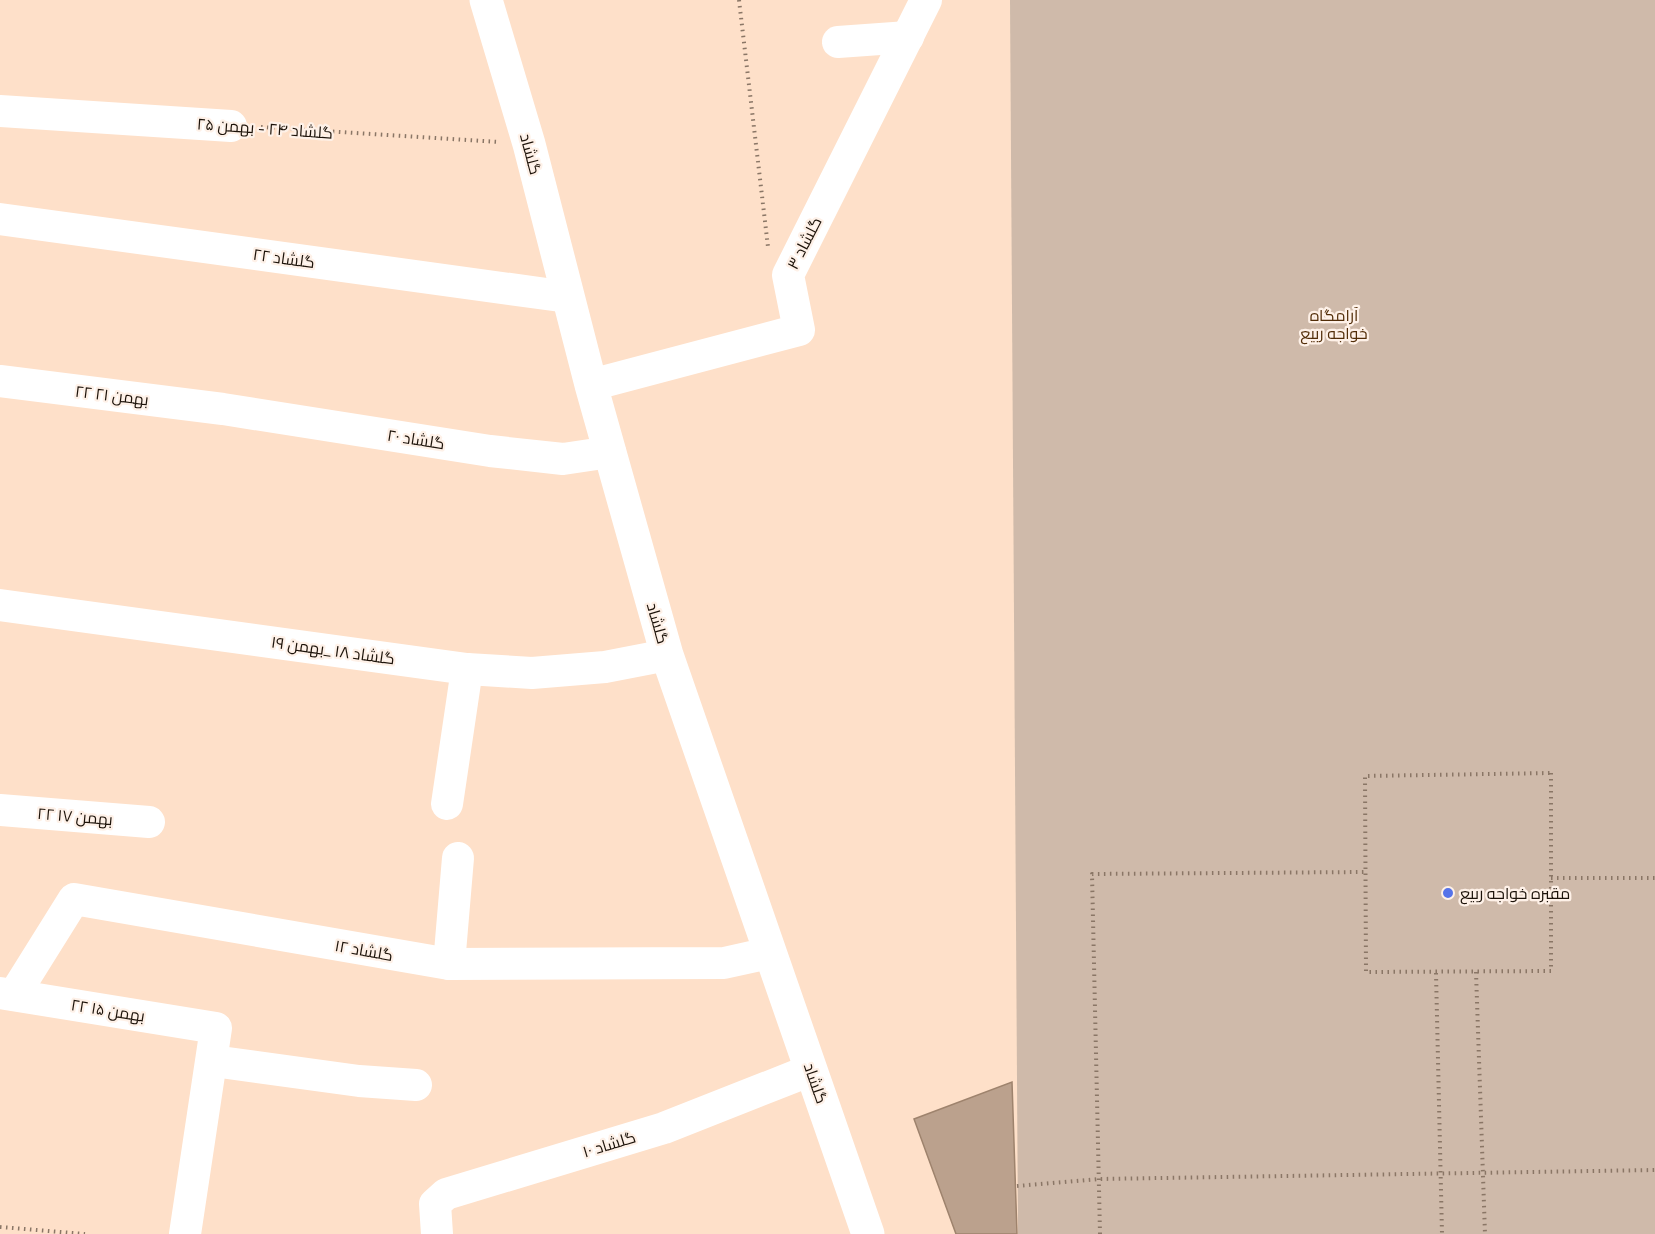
<svg xmlns="http://www.w3.org/2000/svg" width="1655" height="1234" viewBox="0 0 1655 1234" font-family="'Exo 2',Cairo,sans-serif">
<style>
.green{fill:#cfbaaa}
.building{fill:#bba18d;stroke:#9e836d;stroke-width:1.5}
.lines{fill:none;stroke-linecap:round;stroke-linejoin:round}
.path{stroke:#8a7666;stroke-width:4;stroke-dasharray:1.5 4.5;stroke-linecap:butt}
.minor{stroke:#fff;stroke-width:32}
.tertiary{stroke:#fff;stroke-width:33}
.poi-dot{fill:#5673e9;stroke:#fef1e8;stroke-width:2}
.labels{text-anchor:middle;stroke-width:4.5;stroke-linejoin:round;paint-order:stroke}
.street-label{font-size:16px;fill:#1c1209;stroke:#fef1e8}
.park-label{font-size:16px;fill:#522d08;stroke:#fef1e8}
.poi-label{font-size:16px;fill:#1c1209;stroke:#fef1e8;text-anchor:start}
</style>
<rect width="100%" height="100%" fill="#fee0c9"/>
<polygon class="green" points="1010,0 1655,0 1655,1234 1018,1234"/>
<polygon class="building" points="1012,1082 1017,1234 956,1234 914,1119"/>
<g class="lines">
<g class="path">
<polyline points="739,0 768,247"/>
<polyline points="261,127 499,142"/>
<polygon points="1551,773 1551,971 1366,972 1365,776"/>
<polyline points="1551,878 1655,878"/>
<polyline points="1476,972 1485,1234"/>
<polyline points="1436,973 1442,1234"/>
<polyline points="1017,1186 1100,1179 1655,1170"/>
<polyline points="0,1227 85,1234"/>
<polyline points="1100,1234 1092,874 1365,872"/>
</g>
<g class="minor">
<polyline points="838,42 908,37"/>
<polyline points="0,111 231,126"/>
<polyline points="0,219 568,297"/>
<polyline points="0,381 223,409 490,451 563,459 610,452"/>
<polyline points="591,385 799,330 788,275 926,0"/>
<polyline points="0,605 467,669 532,673 605,667 667,655"/>
<polyline points="447,804 467,669"/>
<polyline points="0,810 149,822"/>
<polyline points="449,964 458,858"/>
<polyline points="0,993 216,1028 185,1234"/>
<polyline points="14,995 74,899 449,964 724,963 769,953"/>
<polyline points="213,1061 359,1081 416,1085"/>
<polyline points="437,1234 435,1204 446,1194 664,1128 811,1070"/>
</g>
<polyline class="tertiary" points="486,0 529,144 591,385 667,655 868,1234"/>
</g>
<circle class="poi-dot" cx="1448" cy="893" r="6"/>
<g class="labels">
<g class="street-label">
<text transform="translate(265 128) rotate(4)" y="6">گلشاد ۲۴ - بهمن ۲۵</text>
<text transform="translate(531 154) rotate(75)" y="6">گلشاد</text>
<text transform="translate(804 243) rotate(-63)" y="6">گلشاد ۳</text>
<text transform="translate(284 258) rotate(8)" y="6">گلشاد ۲۲</text>
<text transform="translate(112 395) rotate(7)" y="6">۲۲ بهمن ۲۱</text>
<text transform="translate(416 439) rotate(9)" y="6">گلشاد ۲۰</text>
<text transform="translate(658 623) rotate(74)" y="6">گلشاد</text>
<text transform="translate(333 650) rotate(8)" y="6">گلشاد ۱۸ _بهمن ۱۹</text>
<text transform="translate(75 816) rotate(5)" y="6">۲۲ بهمن ۱۷</text>
<text transform="translate(364 950) rotate(10)" y="6">گلشاد ۱۲</text>
<text transform="translate(108 1010) rotate(9)" y="6">۲۲ بهمن ۱۵</text>
<text transform="translate(816 1083) rotate(71)" y="6">گلشاد</text>
<text transform="translate(609 1144) rotate(-17)" y="6">گلشاد ۱۰</text>
</g>
<g class="park-label">
<text x="1334" y="321">آرامگاه<tspan x="1334" dy="18">خواجه ربیع</tspan></text>
</g>
<g class="poi-label">
<text x="1460" y="899">مقبره خواجه ربیع</text>
</g>
</g>
</svg>
